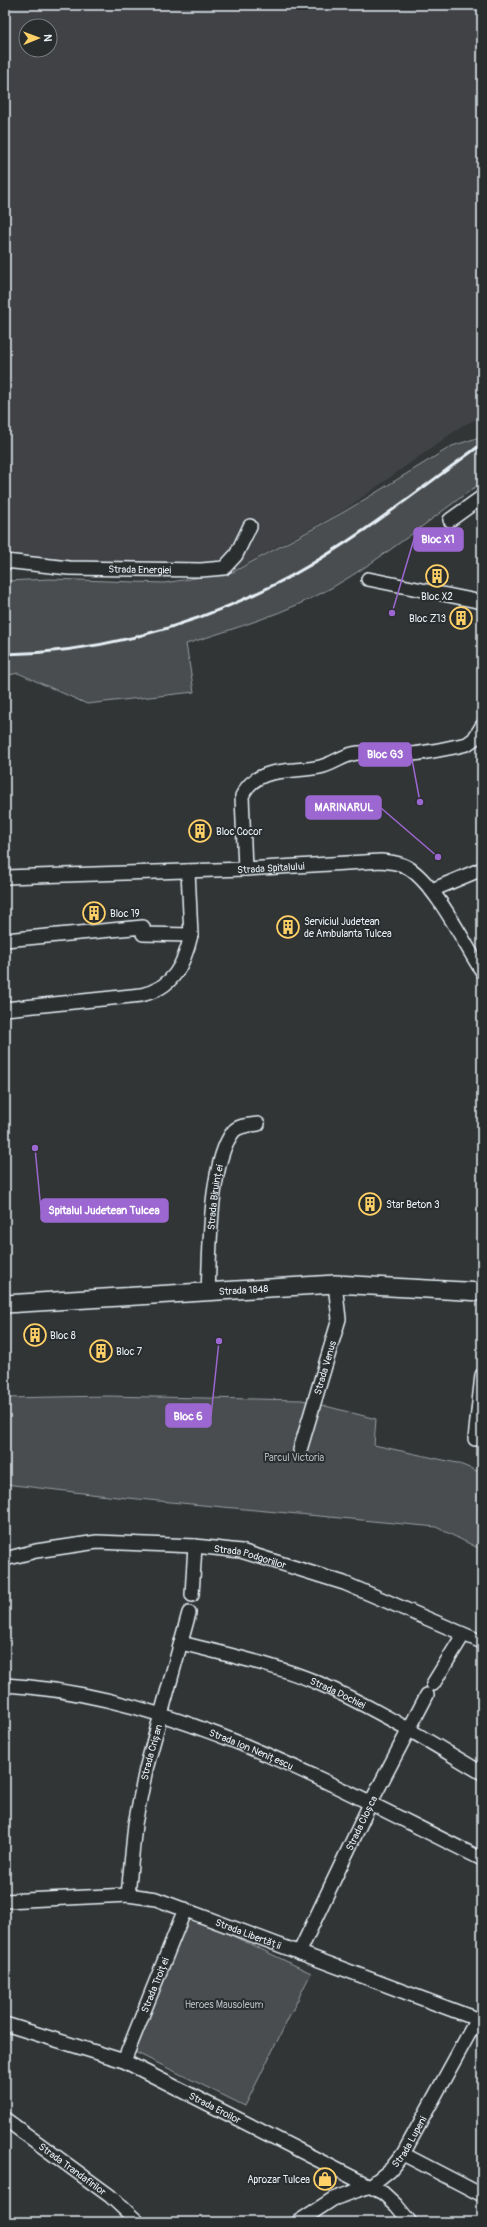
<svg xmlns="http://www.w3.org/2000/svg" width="487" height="2227" viewBox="0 0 487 2227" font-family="Pangolin,sans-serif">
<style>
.built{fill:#3f4244;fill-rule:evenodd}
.green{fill:#494d4f;stroke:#989fa4}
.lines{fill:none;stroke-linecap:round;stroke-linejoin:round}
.minor-casing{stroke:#e8f1f8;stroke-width:16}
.major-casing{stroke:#e8f1f8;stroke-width:20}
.minor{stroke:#2a2d2e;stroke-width:13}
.major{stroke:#2a2d2e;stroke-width:17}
.rail{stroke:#e8f1f8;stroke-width:3}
.labels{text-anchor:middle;stroke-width:4;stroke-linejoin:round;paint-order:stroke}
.street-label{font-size:10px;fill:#e8f1f8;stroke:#2a2d2e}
.poi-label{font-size:10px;fill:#e8f1f8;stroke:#2a2d2e;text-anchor:start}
.park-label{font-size:10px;fill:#b0b8bd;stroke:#2a2d2e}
.leader{fill:none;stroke:#9c67d0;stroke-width:1.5}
.callout-dot{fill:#9c67d0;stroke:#2a2d2e;stroke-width:1.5}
.callout{fill:#9c67d0;stroke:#9c67d0;stroke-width:1.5}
.callout-label{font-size:11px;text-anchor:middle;font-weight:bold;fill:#fff}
</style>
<rect width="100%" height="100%" fill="#323536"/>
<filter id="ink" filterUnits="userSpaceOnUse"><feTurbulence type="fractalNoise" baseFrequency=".025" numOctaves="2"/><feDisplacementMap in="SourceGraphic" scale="8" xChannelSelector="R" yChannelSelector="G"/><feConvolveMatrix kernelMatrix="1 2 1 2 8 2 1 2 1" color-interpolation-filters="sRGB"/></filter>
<g filter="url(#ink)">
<path class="built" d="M 5,5 L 482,5 L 482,417 L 462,426 L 343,511 L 232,571 L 49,573 L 5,568 ZM 26,26 L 50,26 L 50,50 L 26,50 Z"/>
<g class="green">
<path d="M 482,432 L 482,482 C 433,517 385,557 333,587 C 287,613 236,628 186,644 L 194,692 L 87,704 L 18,673 L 5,676 L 5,581 L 50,579 L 164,583 L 233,572 L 344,512 L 452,446 L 477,438 Z"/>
<polygon points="106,1396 302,1400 376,1419 374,1445 457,1463 482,1473 482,1550 436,1527 117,1497 5,1484 5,1398"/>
<polygon points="189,1915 311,1973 245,2106 135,2052"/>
</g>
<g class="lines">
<g class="minor-casing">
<g id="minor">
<polyline points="450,520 482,497"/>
<path id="s1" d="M 5,561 L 69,568 L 201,570 L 224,568 L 236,555 L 250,526"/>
<polyline points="368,579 482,602"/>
<path d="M 245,869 L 242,796 C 256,765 293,773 320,767 C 334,764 344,754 358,753 C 375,752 393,754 410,754 C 428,753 449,748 467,744 L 474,739 L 482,726"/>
<path id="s2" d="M 5,877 L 245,869 L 381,861 C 390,862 399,862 407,867 C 436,884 463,942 482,971"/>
<polyline points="432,890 482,869"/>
<polyline points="5,940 143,927 143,934 191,935 188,871"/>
<path d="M 5,1009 L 141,995 C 173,988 184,965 191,935"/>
<path id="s3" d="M 208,1292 C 210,1253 209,1163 233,1132 C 238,1125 250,1125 258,1124"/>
<polyline points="475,1439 482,1375"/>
<path id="s4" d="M 300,1450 L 339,1319 L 335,1284"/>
<path id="s5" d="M 5,1559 L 36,1551 L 97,1542 L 195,1546 L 241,1551 L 344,1583 L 482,1642"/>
<polyline points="192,1595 195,1546"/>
<path id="s6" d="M 182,1643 C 227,1655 273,1664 316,1682 C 374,1707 428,1741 482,1773"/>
<polyline points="433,1684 463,1635"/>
<path id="s7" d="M 5,1685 C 174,1694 333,1786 482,1859"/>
<path id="s8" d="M 128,1895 L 135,1824 L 146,1769 L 189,1613"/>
<path id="s9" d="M 5,1901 L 128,1895 L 156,1899 L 482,2021"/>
<path id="s10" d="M 299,1953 L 370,1804 L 427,1695"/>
<path id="s11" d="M 5,2024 L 124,2061 L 383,2193 L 396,2205 L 410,2222"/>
<path id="s12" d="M 124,2061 L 185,1909"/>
<path id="s13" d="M 5,2119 L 110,2196 L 138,2222"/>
<polyline points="403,2154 482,2195"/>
<path id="s14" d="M 298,2222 L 333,2199 L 370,2186 L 390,2170 L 403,2154 L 477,2019"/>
</g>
</g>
<g class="major-casing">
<g id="major">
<path id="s15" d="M 5,1304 L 335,1284 L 482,1292"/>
</g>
</g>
<use href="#minor" class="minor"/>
<use href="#major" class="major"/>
<path class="rail" d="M 5,654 C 105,652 202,624 291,576 C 358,539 420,489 482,444"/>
</g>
</g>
<defs>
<g id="building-ring" transform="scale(1.15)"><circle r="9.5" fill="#2a2d2e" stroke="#ffd166" stroke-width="1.5"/><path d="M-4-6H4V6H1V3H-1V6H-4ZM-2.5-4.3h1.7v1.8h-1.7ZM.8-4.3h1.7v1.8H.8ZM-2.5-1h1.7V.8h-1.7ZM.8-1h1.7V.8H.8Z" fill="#ffd166"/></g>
<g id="shop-ring" transform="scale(1.15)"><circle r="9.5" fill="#2a2d2e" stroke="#ffd166" stroke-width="1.5"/><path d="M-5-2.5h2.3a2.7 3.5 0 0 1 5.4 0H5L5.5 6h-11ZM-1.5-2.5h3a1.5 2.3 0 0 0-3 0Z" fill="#ffd166"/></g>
</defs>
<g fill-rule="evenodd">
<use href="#building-ring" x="437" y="576"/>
<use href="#building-ring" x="461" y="618"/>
<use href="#building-ring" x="200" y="831"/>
<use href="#building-ring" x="94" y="913"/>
<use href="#building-ring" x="288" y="927"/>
<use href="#building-ring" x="370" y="1204"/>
<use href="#building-ring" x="35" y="1335"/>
<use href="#building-ring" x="101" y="1351"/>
<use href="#shop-ring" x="325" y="2179"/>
</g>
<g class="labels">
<g class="street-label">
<text dy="4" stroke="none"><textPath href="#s1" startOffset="135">Strada Energiei</textPath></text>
<text dy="4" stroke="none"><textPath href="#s2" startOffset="266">Strada Spitalului</textPath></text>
<text dy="4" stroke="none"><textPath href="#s3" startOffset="95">Strada Biruinței</textPath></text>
<text dy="4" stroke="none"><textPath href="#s15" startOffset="239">Strada 1848</textPath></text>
<text dy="4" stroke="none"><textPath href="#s4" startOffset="86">Strada Venus</textPath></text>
<text dy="4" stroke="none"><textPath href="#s5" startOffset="248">Strada Podgoriilor</textPath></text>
<text dy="4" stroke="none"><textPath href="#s6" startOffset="164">Strada Dochiei</textPath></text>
<text dy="4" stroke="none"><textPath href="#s7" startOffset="256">Strada Ion Nenițescu</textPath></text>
<text dy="4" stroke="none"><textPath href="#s8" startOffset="145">Strada Crișan</textPath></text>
<text dy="4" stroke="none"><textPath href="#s10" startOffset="144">Strada Cloșca</textPath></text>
<text dy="4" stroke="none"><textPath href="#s9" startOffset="250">Strada Libertății</textPath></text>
<text dy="4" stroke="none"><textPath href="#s12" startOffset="82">Strada Troiței</textPath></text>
<text dy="4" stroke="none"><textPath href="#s11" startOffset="227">Strada Eroilor</textPath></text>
<text dy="4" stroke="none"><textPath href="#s14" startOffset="141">Strada Lupeni</textPath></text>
<text dy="4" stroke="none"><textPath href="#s13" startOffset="84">Strada Trandafirilor</textPath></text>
</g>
<g class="poi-label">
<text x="437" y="600" text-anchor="middle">Bloc X2</text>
<text x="446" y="622" text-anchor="end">Bloc Z13</text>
<text x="216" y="835">Bloc Cocor</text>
<text x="110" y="917">Bloc 19</text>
<text x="304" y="925">Serviciul Judetean<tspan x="304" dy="12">de Ambulanta Tulcea</tspan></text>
<text x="386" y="1208">Star Beton 3</text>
<text x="50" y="1339">Bloc 8</text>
<text x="116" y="1355">Bloc 7</text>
<text x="310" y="2183" text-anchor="end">Aprozar Tulcea</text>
</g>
<g class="park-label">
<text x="294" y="1461">Parcul Victoria</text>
<text x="224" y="2008">Heroes Mausoleum</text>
</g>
</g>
<path class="leader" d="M392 613L414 539M420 802L411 754M438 857L381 808M35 1148L41 1210M219 1341L211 1416"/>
<g class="callout-dot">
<circle cx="392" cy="613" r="4"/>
<circle cx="420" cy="802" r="4"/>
<circle cx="438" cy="857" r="4"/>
<circle cx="35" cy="1148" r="4"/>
<circle cx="219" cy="1341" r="4"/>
</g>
<g class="callout">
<rect x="414" y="528" width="49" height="23" rx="4"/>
<rect x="359" y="743" width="52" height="23" rx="4"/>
<rect x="306" y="796" width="75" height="23" rx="4"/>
<rect x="41" y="1199" width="127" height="23" rx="4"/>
<rect x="166" y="1404" width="45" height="23" rx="4"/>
</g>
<g class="callout-label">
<text x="438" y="543">Bloc X1</text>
<text x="385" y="758">Bloc G3</text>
<text x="344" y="811">MARINARUL</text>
<text x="104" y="1214">Spitalul Judetean Tulcea</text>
<text x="188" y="1420">Bloc 6</text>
</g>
<rect width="487" height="2227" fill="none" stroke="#2a2d2e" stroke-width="20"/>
<rect x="10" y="10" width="467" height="2207" fill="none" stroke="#e8f1f8" stroke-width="1.5" filter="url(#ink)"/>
<g transform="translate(38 38) rotate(89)"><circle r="19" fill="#2a2d2e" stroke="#767b7f"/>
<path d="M0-3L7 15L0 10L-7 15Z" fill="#ffd166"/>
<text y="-6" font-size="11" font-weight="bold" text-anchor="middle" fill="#e8f1f8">N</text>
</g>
</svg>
